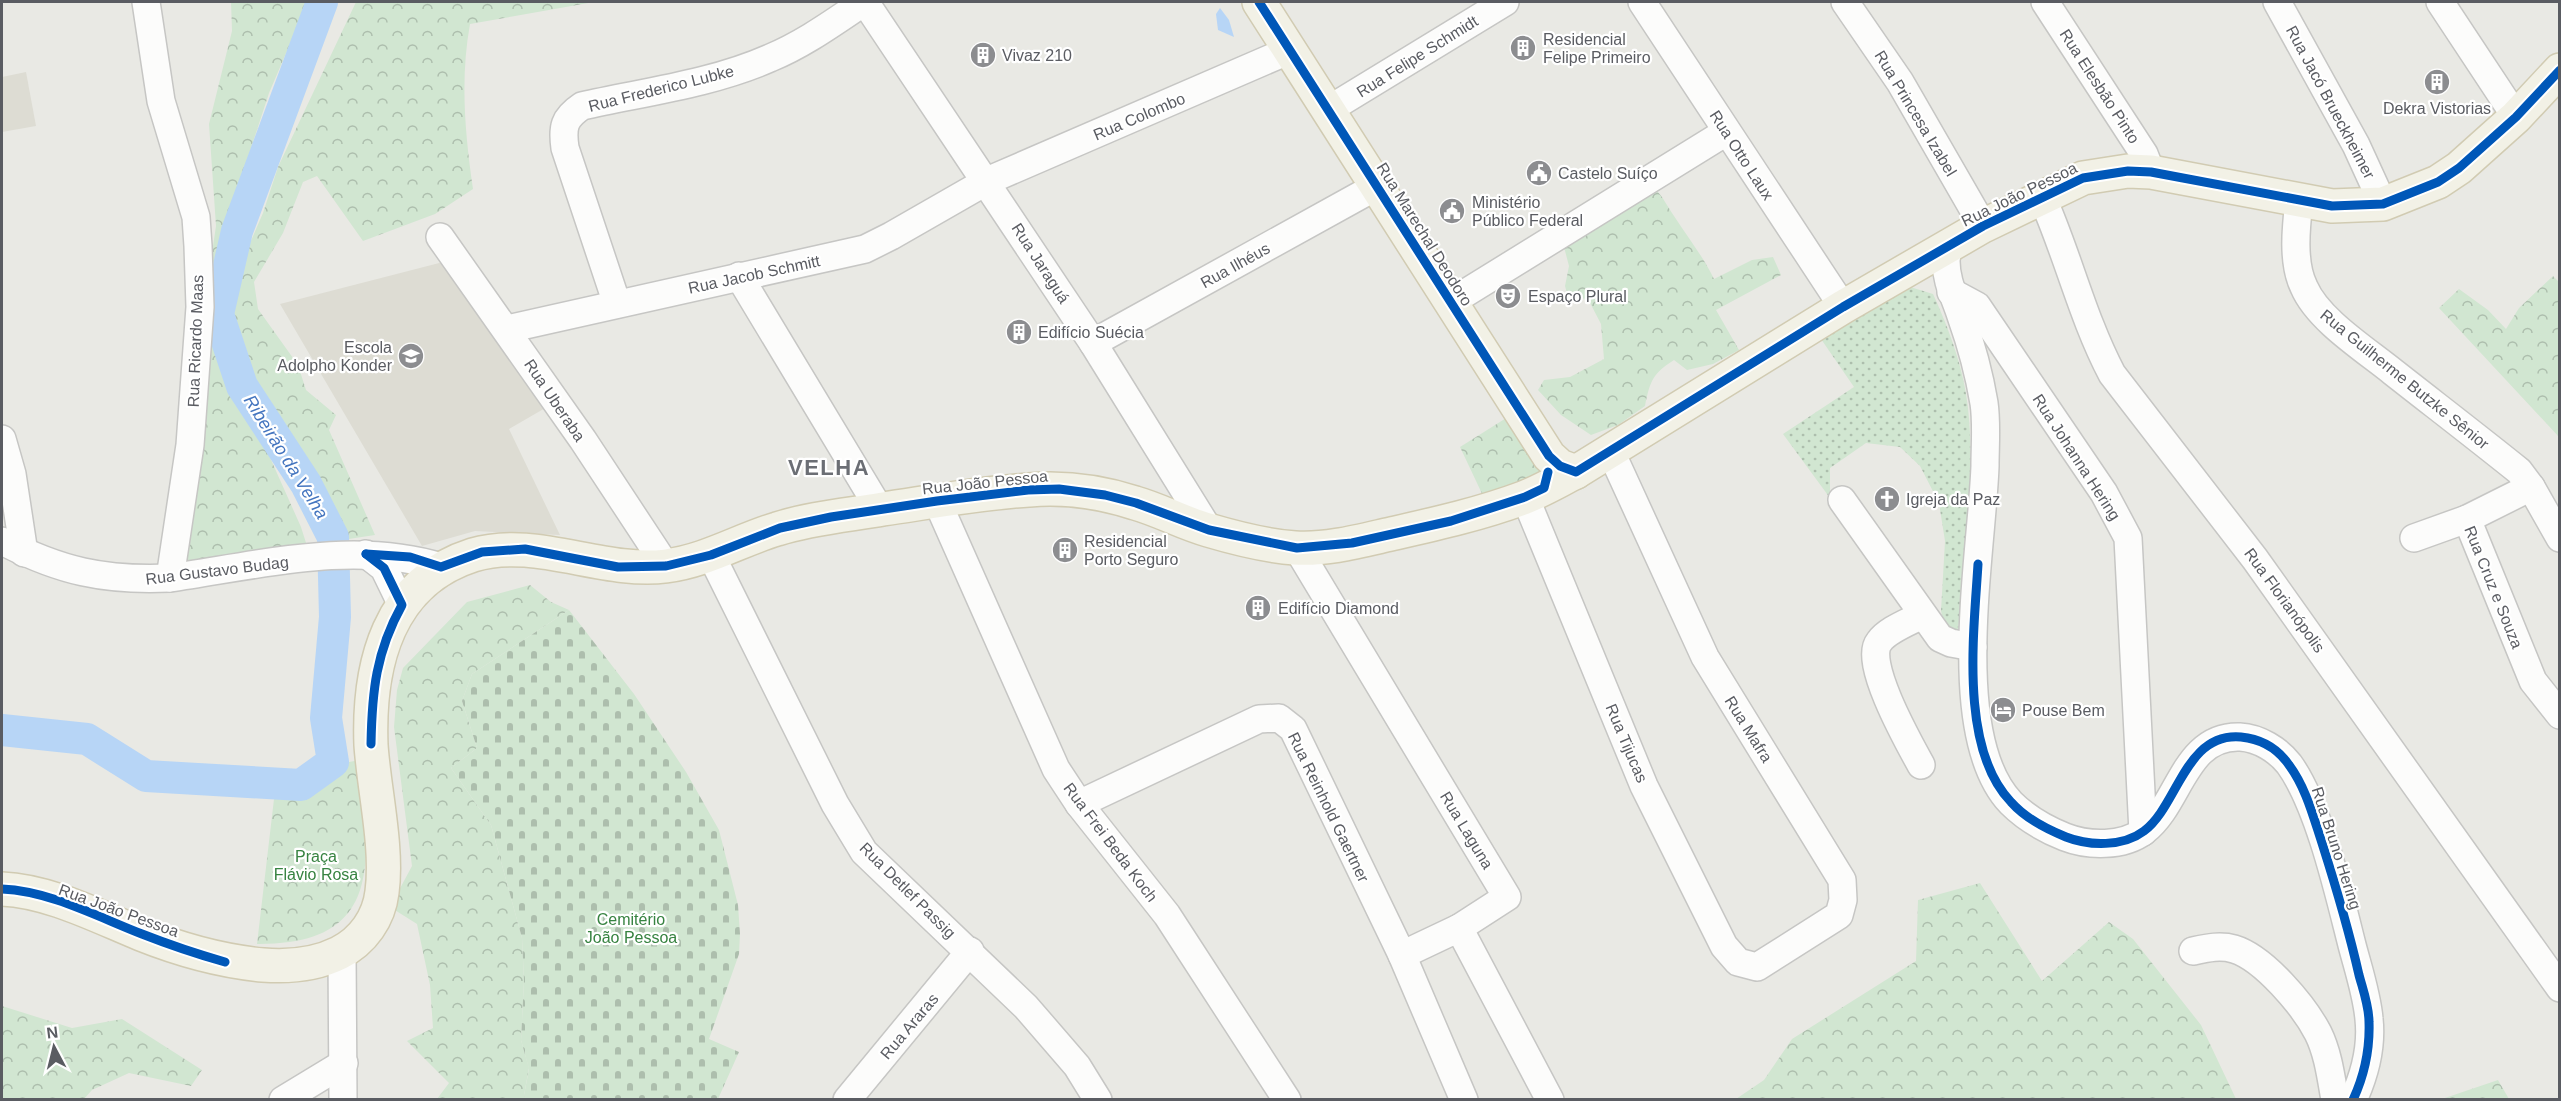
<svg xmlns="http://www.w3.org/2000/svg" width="2561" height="1101" viewBox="0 0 2561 1101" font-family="Helvetica,sans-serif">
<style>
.education{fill:#dddcd3}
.grass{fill:url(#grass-dots)}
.forest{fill:url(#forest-crowns)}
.cemetery{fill:url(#cemetery-stones)}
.water{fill:#b7d5f6}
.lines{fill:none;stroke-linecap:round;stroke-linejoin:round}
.river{stroke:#b7d5f6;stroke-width:32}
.minor-casing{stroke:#c6c6c4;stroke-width:30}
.major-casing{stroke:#d1cbb2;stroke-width:36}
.minor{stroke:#fcfcfb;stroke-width:27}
.major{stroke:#f2f1e6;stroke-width:33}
.cycleway-casing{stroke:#fff;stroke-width:13}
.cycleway{stroke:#0057b8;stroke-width:9}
.labels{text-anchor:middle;stroke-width:4.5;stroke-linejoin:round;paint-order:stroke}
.poi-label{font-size:16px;fill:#5a5c62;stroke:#fff;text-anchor:start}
.street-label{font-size:16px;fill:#5a5c62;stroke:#fff}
.park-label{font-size:16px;fill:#378341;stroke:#fff}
.water-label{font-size:18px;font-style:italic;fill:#4475bf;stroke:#fff}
.district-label{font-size:22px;font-weight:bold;letter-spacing:1.5px;fill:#6b6e74;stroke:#fff}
</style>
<defs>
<pattern id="grass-dots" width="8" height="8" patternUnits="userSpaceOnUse" patternTransform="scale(1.5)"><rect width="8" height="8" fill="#d1e6d1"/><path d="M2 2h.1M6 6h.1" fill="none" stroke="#adbead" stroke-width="1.8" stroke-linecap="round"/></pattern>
<pattern id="forest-crowns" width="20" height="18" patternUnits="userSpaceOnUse" patternTransform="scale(1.5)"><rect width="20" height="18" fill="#d1e6d1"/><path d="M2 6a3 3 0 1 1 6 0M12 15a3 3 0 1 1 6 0" fill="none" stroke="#adbead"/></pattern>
<pattern id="cemetery-stones" width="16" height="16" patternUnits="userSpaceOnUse" patternTransform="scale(1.5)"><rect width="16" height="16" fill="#d1e6d1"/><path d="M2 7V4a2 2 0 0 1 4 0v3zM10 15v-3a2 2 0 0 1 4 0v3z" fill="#adbead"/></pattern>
</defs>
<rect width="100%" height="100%" fill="#e9e9e4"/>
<g class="education">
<polygon points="26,72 36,126 2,132 2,77"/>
<polygon points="447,261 547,407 509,429 560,535 475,531 422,546 280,304"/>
</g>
<path class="grass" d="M 1907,286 L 1933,294 C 1949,329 1964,369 1968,408 C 1976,481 1963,558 1958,632 L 1945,627 L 1941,611 L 1945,541 L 1939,503 L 1920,466 L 1900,447 L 1866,443 L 1830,468 L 1830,498 L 1783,434 L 1854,387 L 1821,339 Z"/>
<g class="forest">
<polygon points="231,2 308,2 269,93 208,280 216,226 209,124 232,31"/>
<path d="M 356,2 L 594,2 L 470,24 C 460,79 465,134 473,189 L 435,214 L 363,241 L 317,176 L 303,182 L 283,233 L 254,282 L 258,309 L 298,365 L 306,390 L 336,415 L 329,430 L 375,535 L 342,540 L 300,459 L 260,395 L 225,318 L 237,273 L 263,213 L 278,167 Z"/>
<path d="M 1655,189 C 1664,198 1667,206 1674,216 C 1688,238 1703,256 1714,279 L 1752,260 L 1773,257 L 1781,275 L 1716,310 L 1739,350 L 1713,364 L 1687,370 L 1674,360 C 1653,373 1650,381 1645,406 L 1618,425 L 1591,435 L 1561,415 L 1538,390 L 1544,380 L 1570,377 L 1604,359 L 1601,324 L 1588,299 L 1568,297 L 1565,286 L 1569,266 L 1564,247 Z"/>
<polygon points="2553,276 2560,283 2559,437 2439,308 2459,289 2488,310 2506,329 2519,308"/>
<polygon points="216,338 243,415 268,453 301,527 307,546 184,565 204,364"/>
<polygon points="1511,415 1543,466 1542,476 1485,500 1460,447"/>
<polygon points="530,585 551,602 569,610 472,674 462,701 477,748 451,768 491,825 522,938 524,981 521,1040 529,1068 524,1095 527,1099 437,1099 449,1083 407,1041 433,1028 430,985 417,924 390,907 412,866 394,727 397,690 403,668 467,602"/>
<path d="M 360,760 C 368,856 388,945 257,944 L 274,799 C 301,793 323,790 338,764 Z"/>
<polygon points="1980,883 2042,981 2109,922 2133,939 2201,1025 2236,1099 1736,1099 1764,1080 1792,1039 1916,961 1918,900"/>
<polygon points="2,1006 72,1028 122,1019 202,1070 191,1086 129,1073 92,1090 84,1099 2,1099"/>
<polygon points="2498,1080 2509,1099 2442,1099"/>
</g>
<polygon class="cemetery" points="569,610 634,694 686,772 719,830 738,905 740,934 739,954 709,1039 739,1052 718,1099 527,1100 524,1095 529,1069 521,1040 524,981 522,938 491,825 451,768 477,748 462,701 472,674"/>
<polygon class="water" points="1220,8 1229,20 1234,37 1218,30 1216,14"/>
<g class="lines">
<polyline class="river" points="2,730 87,739 146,776 301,785 333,762 326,718 335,617 333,537 306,484 242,386 218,314 237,231 322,2"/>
<g class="minor-casing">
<g id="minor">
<polyline points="146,2 161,101 196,217 198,246 200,307 190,445 170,578"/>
<polyline points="865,2 1093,343 1209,530"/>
<polyline points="1642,2 1843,307"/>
<polyline points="1845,2 1900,82 1983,226"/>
<polyline points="2045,2 2144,154 2151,172"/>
<polyline points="2277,2 2356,145 2383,204"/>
<polyline points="2440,2 2516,117"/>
<polyline points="1328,110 1505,2"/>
<path d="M 2042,197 C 2068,255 2082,317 2112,374 L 2255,559 L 2560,988"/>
<path d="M 2299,201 C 2296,227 2292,263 2304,287 C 2318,320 2366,350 2393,372 C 2435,405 2478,438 2519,471 L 2531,487 L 2560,538"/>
<polyline points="440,237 583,440 666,566"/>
<path d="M 1952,243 C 1949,249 1946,254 1946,261 C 1946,282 1955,297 1961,316 C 1971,344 1979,373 1984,403 C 1987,423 1985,445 1985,466 C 1982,553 1947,736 2011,803 C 2026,818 2045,829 2065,837 C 2088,846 2123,847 2144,831 C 2180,804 2184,735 2240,737 C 2259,738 2278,750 2289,764 C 2319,805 2339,894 2352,945 C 2358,968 2367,995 2369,1019 C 2372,1047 2365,1074 2353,1100"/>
<polyline points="739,276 880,510"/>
<polyline points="1951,292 1977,306 2104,493 2128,538 2143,832"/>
<polyline points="1451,302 1726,132"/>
<path d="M 617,304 L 565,148 C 562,127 564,118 582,106 C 644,92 711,84 770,58 C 804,44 834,22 864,2"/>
<polyline points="507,329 865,249 891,236 987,181 1290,50"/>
<polyline points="1093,343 1377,186"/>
<polyline points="2,439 12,474 24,553"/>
<polyline points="2531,487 2467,519 2533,681 2560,715"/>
<polyline points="1525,497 1644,786 1724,946 1738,962 1757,967 1839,915 1843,900 1842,880 1705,657 1611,452"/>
<polyline points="1842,500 1940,638 1951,643 1973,647"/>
<polyline points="937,501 1056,769 1079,804 1167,915 1287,1100"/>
<polyline points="2414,538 2467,519"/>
<path d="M 2,541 C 60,571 104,581 170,578 C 259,565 354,540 441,567"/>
<polyline points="1297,548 1507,897 1459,928 1402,955"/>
<polyline points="366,554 384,568 402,605"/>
<polyline points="711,555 835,804 864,852 1026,1007 1077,1066 1098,1100"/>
<path d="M 1921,765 C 1909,743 1863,662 1879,642 C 1887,630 1909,622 1922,615"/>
<polyline points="1079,804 1259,719 1279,718 1293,729 1402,955 1464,1100"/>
<polyline points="1459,928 1550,1100"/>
<path d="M 2193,951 C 2207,948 2220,945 2234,949 C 2264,958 2304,1006 2318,1033 C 2328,1053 2331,1077 2335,1100"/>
<polyline points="342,952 343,1100"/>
<polyline points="283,1100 344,1063"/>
<polyline points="847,1100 970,951"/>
</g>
</g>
<g class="major-casing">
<g id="major">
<polyline points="1259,2 1549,456 1560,466 1576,472"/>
<path d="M 2,889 C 49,891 97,916 141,934 C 181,950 220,961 263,965 C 289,967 315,965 339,953 C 363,941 379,918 382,892 C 388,848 374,790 371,745 C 368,665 388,582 473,555 C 535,536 602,574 666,566 C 706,561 740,540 777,529 C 811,518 848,515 883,509 C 931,502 980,493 1029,490 C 1064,487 1101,492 1135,503 C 1160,510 1183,523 1208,530 C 1235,538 1267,546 1295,548 C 1327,550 1360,541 1391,534 C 1435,524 1480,514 1523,498 C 1541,491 1558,481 1576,472 L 1843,307 L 1983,226 L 2083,178 L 2128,171 L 2151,172 L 2332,206 L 2383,204 L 2438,182 L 2459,168 L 2516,117 L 2560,70"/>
</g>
</g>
<use href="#minor" class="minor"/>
<use href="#major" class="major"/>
<g class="cycleway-casing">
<g id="cycleway">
<polyline points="1259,2 1549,456 1560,466 1576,472 1843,307 1983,226 2083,178 2128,171 2151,172 2332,206 2383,204 2438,182 2459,168 2516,117 2560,70"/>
<polyline points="366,554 410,557 441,567 482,552 525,549 618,567 666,566 711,555 780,528 831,517 937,501 1028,490 1059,489 1105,495 1136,503 1209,530 1297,548 1352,543 1451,521 1525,497 1544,488 1548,472"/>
<path d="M 366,554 L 384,568 L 402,605 C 376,652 372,691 371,744"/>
<path d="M 1978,564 C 1974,632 1959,748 2011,802 C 2026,819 2046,829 2066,837 C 2089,846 2123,847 2144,831 C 2178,806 2185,732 2241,737 C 2261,739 2278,749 2289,765 C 2306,788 2313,816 2322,843 C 2336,887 2349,931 2359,975 C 2363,990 2369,1006 2369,1022 C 2370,1050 2365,1074 2353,1100"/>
<path d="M 2,889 C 50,891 98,917 142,934 C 170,945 197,954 225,962"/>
</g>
</g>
<use href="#cycleway" class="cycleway"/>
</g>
<defs>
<g id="building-disc" transform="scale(1.35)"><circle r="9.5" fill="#8c8d90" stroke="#fff"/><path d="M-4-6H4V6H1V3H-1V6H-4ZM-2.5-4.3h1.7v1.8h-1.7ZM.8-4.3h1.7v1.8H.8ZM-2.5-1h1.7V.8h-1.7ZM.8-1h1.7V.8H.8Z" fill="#fff"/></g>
<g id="civic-disc" transform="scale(1.35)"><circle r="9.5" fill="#8c8d90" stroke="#fff"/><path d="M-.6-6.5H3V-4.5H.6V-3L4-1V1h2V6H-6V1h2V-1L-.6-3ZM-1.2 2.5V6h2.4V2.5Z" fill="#fff"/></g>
<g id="theatre-disc" transform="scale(1.35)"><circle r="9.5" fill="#8c8d90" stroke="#fff"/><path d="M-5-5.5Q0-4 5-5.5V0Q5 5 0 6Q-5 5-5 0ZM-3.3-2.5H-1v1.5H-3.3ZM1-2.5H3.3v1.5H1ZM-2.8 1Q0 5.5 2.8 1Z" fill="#fff"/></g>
<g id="school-disc" transform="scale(1.35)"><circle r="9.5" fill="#8c8d90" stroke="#fff"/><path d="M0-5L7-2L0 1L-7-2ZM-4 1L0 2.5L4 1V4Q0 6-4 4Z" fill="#fff"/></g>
<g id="church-disc" transform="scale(1.35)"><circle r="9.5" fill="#8c8d90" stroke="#fff"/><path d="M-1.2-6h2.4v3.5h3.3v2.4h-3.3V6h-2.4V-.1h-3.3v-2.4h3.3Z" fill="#fff"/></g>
<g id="hotel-disc" transform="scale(1.35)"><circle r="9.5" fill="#8c8d90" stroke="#fff"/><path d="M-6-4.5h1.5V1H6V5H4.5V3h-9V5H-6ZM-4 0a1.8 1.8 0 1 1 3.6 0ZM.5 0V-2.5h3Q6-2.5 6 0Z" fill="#fff"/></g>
</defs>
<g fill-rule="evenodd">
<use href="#building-disc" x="1523" y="48"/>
<use href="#building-disc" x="983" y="55"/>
<use href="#building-disc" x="2437" y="82"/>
<use href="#civic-disc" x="1539" y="173"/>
<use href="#civic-disc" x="1452" y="211"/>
<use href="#theatre-disc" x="1508" y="296"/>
<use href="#building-disc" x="1019" y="332"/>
<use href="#school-disc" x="411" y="356"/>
<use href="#church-disc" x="1887" y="499"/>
<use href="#building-disc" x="1065" y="550"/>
<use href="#building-disc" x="1258" y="608"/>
<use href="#hotel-disc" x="2003" y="710"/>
</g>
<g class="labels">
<g class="poi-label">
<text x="1543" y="45">Residencial<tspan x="1543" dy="18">Felipe Primeiro</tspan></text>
<text x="1002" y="61">Vivaz 210</text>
<text x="2437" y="114" text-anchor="middle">Dekra Vistorias</text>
<text x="1558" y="179">Castelo Suíço</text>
<text x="1472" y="208">Ministério<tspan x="1472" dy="18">Público Federal</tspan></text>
<text x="1528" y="302">Espaço Plural</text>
<text x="1038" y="338">Edifício Suécia</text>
<text x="392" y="353" text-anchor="end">Escola<tspan x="392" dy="18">Adolpho Konder</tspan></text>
<text x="1906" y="505">Igreja da Paz</text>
<text x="1084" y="547">Residencial<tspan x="1084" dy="18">Porto Seguro</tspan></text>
<text x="1278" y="614">Edifício Diamond</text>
<text x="2022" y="716">Pouse Bem</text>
</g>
<g class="street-label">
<text transform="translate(1417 56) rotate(-32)" y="6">Rua Felipe Schmidt</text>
<text transform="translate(2100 86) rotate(57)" y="6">Rua Elesbão Pinto</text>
<text transform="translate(661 88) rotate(-14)" y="6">Rua Frederico Lubke</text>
<text transform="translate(2331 102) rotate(62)" y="6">Rua Jacó Brueckheimer</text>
<text transform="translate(1916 113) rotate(59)" y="6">Rua Princesa Izabel</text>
<text transform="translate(1139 116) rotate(-23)" y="6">Rua Colombo</text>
<text transform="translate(1742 155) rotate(57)" y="6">Rua Otto Laux</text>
<text transform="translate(2019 194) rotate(-26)" y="6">Rua João Pessoa</text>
<text transform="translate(1425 234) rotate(58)" y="6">Rua Marechal Deodoro</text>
<text transform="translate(1041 263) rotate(57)" y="6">Rua Jaraguá</text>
<text transform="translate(1235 265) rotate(-29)" y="6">Rua Ilhéus</text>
<text transform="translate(754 274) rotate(-12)" y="6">Rua Jacob Schmitt</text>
<text transform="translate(195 341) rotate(-88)" y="6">Rua Ricardo Maas</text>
<text transform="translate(2405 379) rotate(39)" y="6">Rua Guilherme Butzke Sênior</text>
<text transform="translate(555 400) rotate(56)" y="6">Rua Uberaba</text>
<text transform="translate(2077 457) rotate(57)" y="6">Rua Johanna Hering</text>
<text transform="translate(985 482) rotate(-6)" y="6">Rua João Pessoa</text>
<text transform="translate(217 570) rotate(-7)" y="6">Rua Gustavo Budag</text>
<text transform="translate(2494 587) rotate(68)" y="6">Rua Cruz e Souza</text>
<text transform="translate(2285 600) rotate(54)" y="6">Rua Florianópolis</text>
<text transform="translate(1749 729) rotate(58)" y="6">Rua Mafra</text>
<text transform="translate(1627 743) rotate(67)" y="6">Rua Tijucas</text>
<text transform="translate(1329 807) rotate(64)" y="6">Rua Reinhold Gaertner</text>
<text transform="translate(1467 830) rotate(59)" y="6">Rua Laguna</text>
<text transform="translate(1111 842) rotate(53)" y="6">Rua Frei Beda Koch</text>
<text transform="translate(2337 848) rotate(72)" y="6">Rua Bruno Hering</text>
<text transform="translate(908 890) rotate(45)" y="6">Rua Detlef Passig</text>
<text transform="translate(119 910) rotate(20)" y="6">Rua João Pessoa</text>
<text transform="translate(909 1026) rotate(-50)" y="6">Rua Araras</text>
</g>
<g class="park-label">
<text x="316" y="862">Praça<tspan x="316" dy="18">Flávio Rosa</tspan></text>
<text x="631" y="925">Cemitério<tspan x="631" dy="18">João Pessoa</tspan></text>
</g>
<g class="water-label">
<text transform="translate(286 457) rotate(58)" y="6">Ribeirão da Velha</text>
</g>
<g class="district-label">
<text x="829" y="475">VELHA</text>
</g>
</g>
<rect width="2561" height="1101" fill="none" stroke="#5a5c62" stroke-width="6"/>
<g transform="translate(54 1047) rotate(353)" stroke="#ffffff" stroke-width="4.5" paint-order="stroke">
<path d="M0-4.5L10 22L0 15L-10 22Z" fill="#5a5c62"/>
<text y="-9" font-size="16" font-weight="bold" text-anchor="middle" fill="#5a5c62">N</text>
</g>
</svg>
